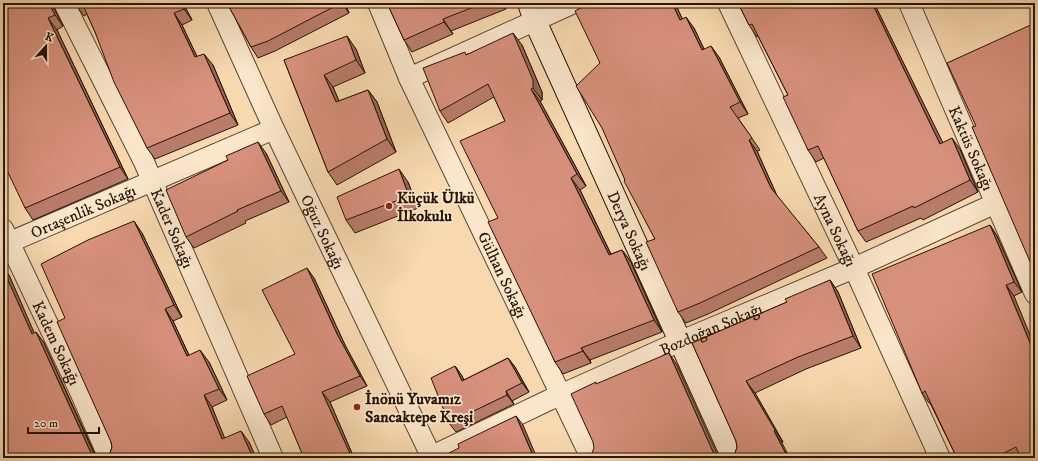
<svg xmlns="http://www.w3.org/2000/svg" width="1038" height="461" viewBox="0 0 1038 461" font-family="'IM FELL DW Pica',serif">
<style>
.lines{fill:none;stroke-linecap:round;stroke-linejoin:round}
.street-casing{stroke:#5a4430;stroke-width:22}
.secondary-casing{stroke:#251305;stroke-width:24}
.street{stroke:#fae6cb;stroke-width:20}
.secondary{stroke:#fae6cb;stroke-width:22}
.wall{fill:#b97c6b;stroke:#251305}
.shaded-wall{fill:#966557;stroke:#251305}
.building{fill:#d7907c;stroke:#251305}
.poi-dot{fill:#8f2418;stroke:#fae6cb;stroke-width:1.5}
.labels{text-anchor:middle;stroke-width:3.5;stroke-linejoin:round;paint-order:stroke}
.street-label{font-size:16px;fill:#251305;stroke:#fae6cb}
.poi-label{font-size:16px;font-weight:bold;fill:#251305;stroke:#fae6cb;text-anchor:start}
</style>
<rect width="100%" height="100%" fill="#f8d9af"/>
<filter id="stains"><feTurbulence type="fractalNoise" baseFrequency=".005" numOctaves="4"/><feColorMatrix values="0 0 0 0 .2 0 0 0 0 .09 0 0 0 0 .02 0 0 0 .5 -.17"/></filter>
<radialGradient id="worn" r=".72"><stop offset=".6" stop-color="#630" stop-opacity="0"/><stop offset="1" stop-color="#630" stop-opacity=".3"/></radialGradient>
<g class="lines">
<g class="street-casing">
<g id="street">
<path id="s1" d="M 64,3 L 144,162 L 273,458"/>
<path id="s2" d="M 217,3 L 274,129 L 432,458"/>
<path id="s3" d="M 378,3 L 409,78 L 591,458"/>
<path id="s4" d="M 728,3 L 854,268 L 940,458"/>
<path id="s5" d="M 909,3 L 1035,294"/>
<polyline points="409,78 574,3"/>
<path id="s6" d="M 3,229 L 81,394 L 109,458"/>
<path id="s7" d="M 3,245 L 274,129"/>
<path id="s8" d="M 428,458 L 549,400 L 681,341 L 854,268 L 996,203"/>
</g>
</g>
<g class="secondary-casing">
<g id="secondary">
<path id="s9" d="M 529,3 L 535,21 L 733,458"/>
</g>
</g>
<use href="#street" class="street"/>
<use href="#secondary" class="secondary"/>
</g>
<g class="wall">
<polygon points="3,3 54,8 63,26 57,30 128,179 33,220 25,208"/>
<polygon points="75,3 183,3 192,20 182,25 197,57 213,65 238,125 155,159 147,148 87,14 84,16"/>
<polygon points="227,3 345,3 349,13 275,51 258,58 251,47"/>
<polygon points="387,3 503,3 506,9 451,31 453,34 412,52 404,40"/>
<polygon points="589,3 675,3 682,19 694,28 704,49 719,57 748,114 738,118 760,150 757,151 777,196 819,247 827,258 708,314 686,323 678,312 655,239 625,180 600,63"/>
<polygon points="738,3 874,3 942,143 960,149 978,192 923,220 921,218 866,242 858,231 824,158 816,162 808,150 788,95 758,36 757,37 749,25"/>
<polygon points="522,45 542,92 542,100 540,101 586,186 580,190 611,254 622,250 631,262 662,332 590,360 591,363 563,374 555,362 498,218 505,121 494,97 448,123 440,111 467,54"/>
<polygon points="356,49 365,73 333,87 339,101 368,90 377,102 396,152 337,185 328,172 284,60"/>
<polygon points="266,153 289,202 245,221 246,223 194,248 186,237"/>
<polygon points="408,182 418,208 355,233 346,220"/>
<polygon points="990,225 997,236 1022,292 1014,296 1035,458 957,458 930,403 929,403 922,393"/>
<polygon points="142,233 182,317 173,321 189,355 209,362 227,400 212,407 224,438 249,442 256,458 3,458 9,275 34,333 36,332 44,343 96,456 99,458 105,457 110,453 112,447 111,442"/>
<polygon points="314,278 345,345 367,386 330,402 354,458 304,458 287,417 271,425 264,414 295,354"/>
<polygon points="830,280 838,292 861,348 806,369 755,393 783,442 730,458 735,453 737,447 736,441 692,343 787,302"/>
<polygon points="508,358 515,367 529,392 512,401 514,404 456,432 449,423 455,366 462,376 464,380"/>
</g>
<g class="shaded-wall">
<polygon points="49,3 53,3 54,8 63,26 55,15"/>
<polygon points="181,3 183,3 192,20 184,9"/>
<polygon points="342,3 345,3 349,13"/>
<polygon points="501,3 503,3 506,9"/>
<polygon points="672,3 675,3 688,31 680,20"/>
<polygon points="872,3 874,3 949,155 940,144"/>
<polygon points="174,13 182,25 203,69 195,57"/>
<polygon points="686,17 694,28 710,62 702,50"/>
<polygon points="48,18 57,30 128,179 120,167"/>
<polygon points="443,19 453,34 444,22"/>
<polygon points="513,33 522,45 542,92 542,100 533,88"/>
<polygon points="347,36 356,49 365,73 356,60"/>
<polygon points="711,46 719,57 748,114 740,102"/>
<polygon points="204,54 213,65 238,125 230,113"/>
<polygon points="324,75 333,87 345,115 336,102"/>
<polygon points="531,89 540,101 586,186 577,174"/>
<polygon points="368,90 377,102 396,152 387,139"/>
<polygon points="952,138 960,149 978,192 970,180"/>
<polygon points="749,140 757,151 779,200 771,188"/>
<polygon points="258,142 266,153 289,202 281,191"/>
<polygon points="399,169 408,182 418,208 409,196"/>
<polygon points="571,178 580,190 617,267 609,255"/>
<polygon points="134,221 142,233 182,317 174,305"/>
<polygon points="990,225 997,236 1022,292 1014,282"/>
<polygon points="622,250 631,262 662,332 654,320"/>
<polygon points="3,267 9,275 40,346 32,334 3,269"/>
<polygon points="307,268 314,278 345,345 367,386 360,376 337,334"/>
<polygon points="830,280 838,292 861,348 853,336"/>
<polygon points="1006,285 1014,296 1035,347 1035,353 1033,350"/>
<polygon points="165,309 173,321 195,368 187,356"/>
<polygon points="36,332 44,343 96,458 90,451"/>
<polygon points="581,348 590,360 591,363"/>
<polygon points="200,350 209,362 227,400 219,389"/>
<polygon points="669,353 677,365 719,458 713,452"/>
<polygon points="508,358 515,367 529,392 522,383"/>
<polygon points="455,366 462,376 468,391 462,381"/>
<polygon points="746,381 755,393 783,442 775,430"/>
<polygon points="506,391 512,401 514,404 507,395"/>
<polygon points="322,392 330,402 354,458 352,458"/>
<polygon points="204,395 212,407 230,451 222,439"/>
<polygon points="516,416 523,425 537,458 534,458"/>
<polygon points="241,431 249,442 256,458 253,458"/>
<polygon points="774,431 782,443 790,458 788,458"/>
</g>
<g class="building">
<polygon points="3,3 49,3 55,15 48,18 120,167 25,208 3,162"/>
<polygon points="82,3 181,3 184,9 174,13 195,57 204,54 230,113 147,148 114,82 95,32"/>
<polygon points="227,3 341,3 268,41 251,47"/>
<polygon points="387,3 484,3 443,19 444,22 404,40"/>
<polygon points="589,3 672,3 680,20 686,17 702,50 711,46 740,102 730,107 752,138 749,140 771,188 819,247 700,303 678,312 646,242 655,239 624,181 625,180 602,128 576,86 600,63 575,11"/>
<polygon points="738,3 872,3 940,144 952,138 970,180 914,208 913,206 858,231 818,146 808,150 783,97 788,95 752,24 749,25"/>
<polygon points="1035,23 1035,159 1034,160 1035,162 1035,270 1034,271 972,127 976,126 947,63"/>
<polygon points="513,33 533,80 533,88 531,89 577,174 571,178 609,255 622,250 654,320 581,348 583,351 555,362 488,222 498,218 460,141 505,121 488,84 440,111 423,68 465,52 466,55"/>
<polygon points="347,36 356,60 324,75 336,102 368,90 387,139 328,172 284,60"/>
<polygon points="258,142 281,191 237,210 238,211 186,237 166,190 228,160 226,156"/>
<polygon points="399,169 409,196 346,220 337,197"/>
<polygon points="134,221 174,305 165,309 187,356 200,350 219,389 204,395 222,439 241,431 253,458 3,458 3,269 32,334 36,332 90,451 94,456 99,458 105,457 110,453 112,447 111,442 57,322 65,318 41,264 88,240"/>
<polygon points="990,225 1014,282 1006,285 1033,350 1035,349 1035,458 1021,458 1016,447 994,458 957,458 925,391 922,393 872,274"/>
<polygon points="307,268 337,334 360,376 322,392 352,458 304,458 282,406 264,414 247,376 295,354 262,290"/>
<polygon points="830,280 853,336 798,357 746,381 775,430 774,431 788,458 729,458 735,453 737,447 736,441 692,343 787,302 785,299"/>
<polygon points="669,353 713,452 718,457 722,458 595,458 592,453 594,448 593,442 571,394 596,382 596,384"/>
<polygon points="508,358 522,383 506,391 507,395 449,423 431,378 455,366 462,381"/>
<polygon points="516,416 534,458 439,458 459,448 458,444"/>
<polygon points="564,455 566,458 558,458"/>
</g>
<g class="poi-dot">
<circle cx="389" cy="206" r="4"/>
<circle cx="357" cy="407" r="4"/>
</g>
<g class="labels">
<g class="street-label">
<text dy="6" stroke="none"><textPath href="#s5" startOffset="158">Kaktüs Sokağı</textPath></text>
<text dy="6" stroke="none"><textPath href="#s7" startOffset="87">Ortaşenlik Sokağı</textPath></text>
<text dy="6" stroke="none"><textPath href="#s1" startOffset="250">Kader Sokağı</textPath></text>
<text dy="6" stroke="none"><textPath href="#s4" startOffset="251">Ayna Sokağı</textPath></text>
<text dy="6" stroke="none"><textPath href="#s2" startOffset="252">Oğuz Sokağı</textPath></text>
<text dy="6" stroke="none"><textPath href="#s9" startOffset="249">Derya Sokağı</textPath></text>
<text dy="6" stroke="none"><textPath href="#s3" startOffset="299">Gülhan Sokağı</textPath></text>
<text dy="6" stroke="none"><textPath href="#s8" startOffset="311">Bozdoğan Sokağı</textPath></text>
<text dy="6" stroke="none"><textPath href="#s6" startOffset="126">Kadem Sokağı</textPath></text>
</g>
<g class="poi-label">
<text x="397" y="203">Küçük Ülkü<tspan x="397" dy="18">İlkokulu</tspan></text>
<text x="365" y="404">İnönü Yuvamız<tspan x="365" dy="18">Sancaktepe Kreşi</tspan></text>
</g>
</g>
<rect width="1038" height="461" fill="none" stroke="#f8d9af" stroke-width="16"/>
<rect x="4" y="4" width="1030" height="453" fill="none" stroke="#251305" stroke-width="2"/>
<rect x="8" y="8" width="1022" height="445" fill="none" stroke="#251305"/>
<g transform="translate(46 46) rotate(21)" stroke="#fae6cb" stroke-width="3" paint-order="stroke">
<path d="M0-3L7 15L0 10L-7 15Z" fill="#251305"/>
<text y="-6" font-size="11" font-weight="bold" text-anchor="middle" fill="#251305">K</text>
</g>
<path d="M28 427v6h71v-6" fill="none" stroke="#251305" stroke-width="2"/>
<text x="34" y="427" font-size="12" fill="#251305" stroke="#fae6cb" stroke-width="3" paint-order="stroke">20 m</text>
<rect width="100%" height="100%" filter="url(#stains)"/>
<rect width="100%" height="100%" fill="url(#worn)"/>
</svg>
